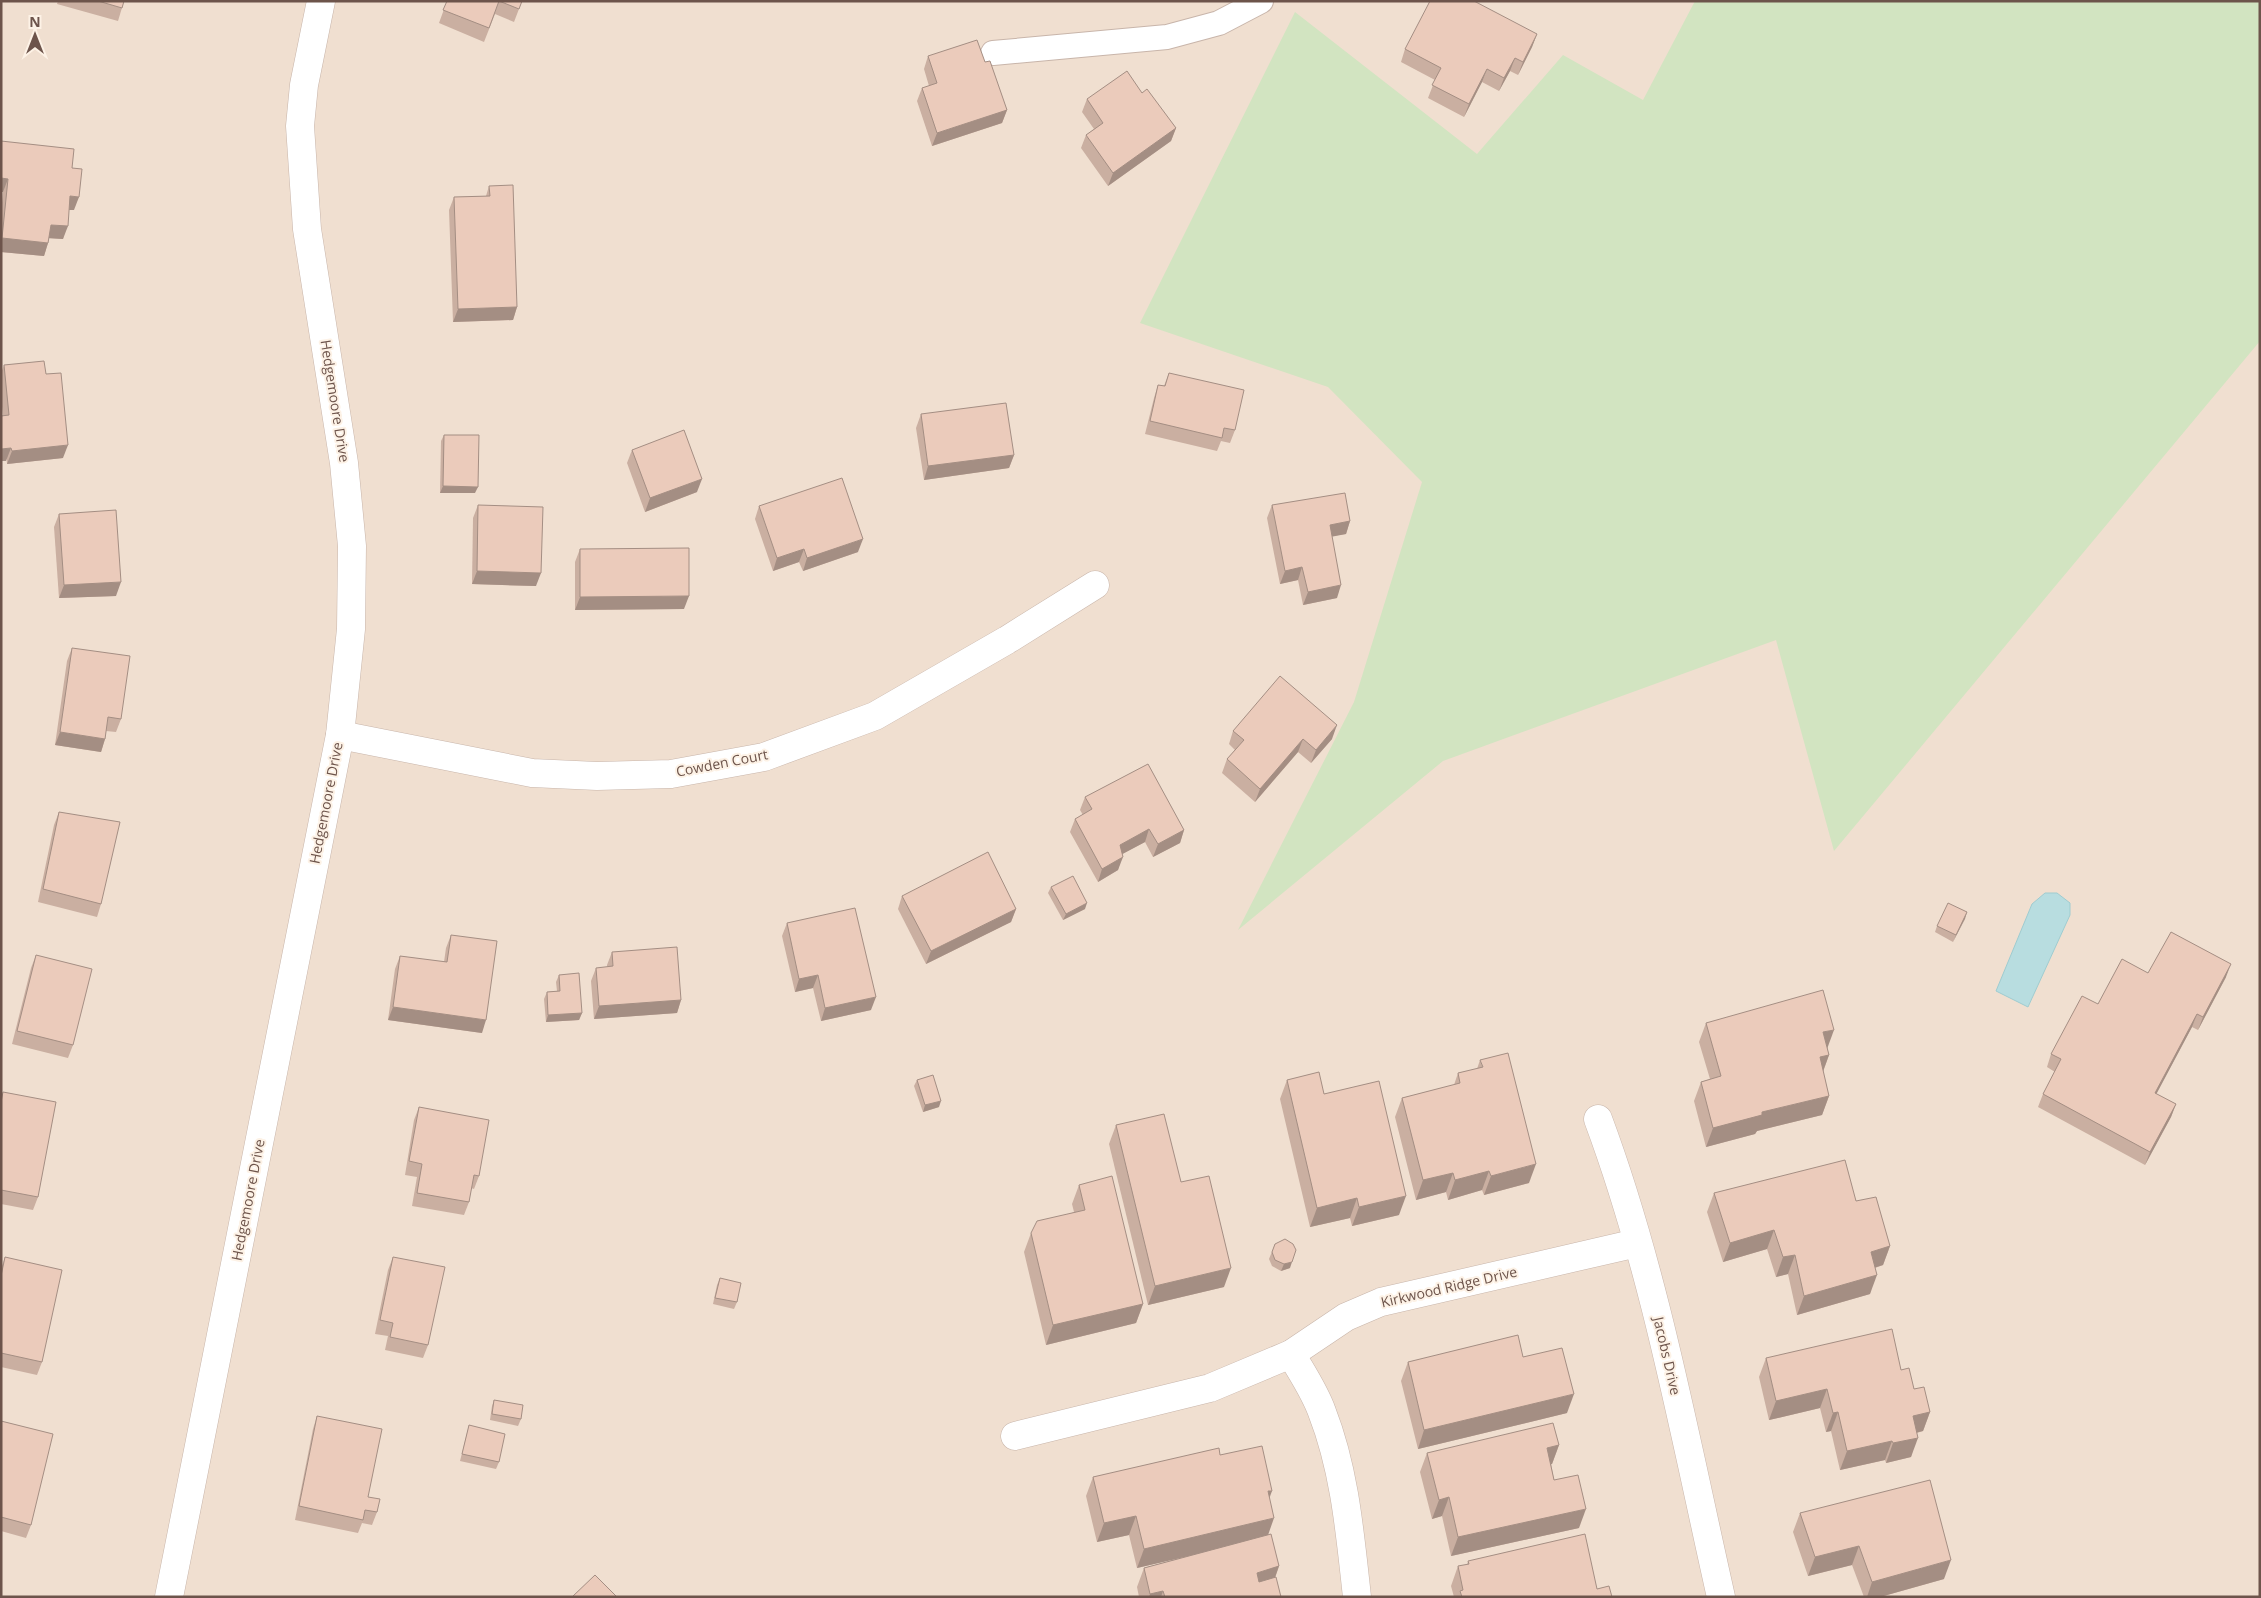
<svg xmlns="http://www.w3.org/2000/svg" width="2261" height="1598" viewBox="0 0 2261 1598" font-family="'Open Sans',sans-serif">
<style>
.residential{fill:#f0dfd0}
.green{fill:#d2e4c1}
.water{fill:#b8dde0;stroke:#9fccd0}
.lines{fill:none;stroke-linecap:round;stroke-linejoin:round}
.lane-casing{stroke:#c8b5aa;stroke-width:26}
.street-casing{stroke:#c8b5aa;stroke-width:29}
.lane{stroke:#fff;stroke-width:24}
.street{stroke:#fff;stroke-width:28}
.wall{fill:#caafa1}
.shaded-wall{fill:#a48e83}
.building{fill:#ebcbbb;stroke:#a48e83}
.labels{text-anchor:middle;stroke-width:4;stroke-linejoin:round;paint-order:stroke}
.street-label{font-size:14px;fill:#6d544b;stroke:#fdf2e6}
</style>
<rect width="100%" height="100%" fill="#f9eee1"/>
<rect class="residential" x="1" y="1" width="2259" height="1596"/>
<polygon class="green" points="1695,1 2260,1 2260,341 1834,851 1776,640 1443,761 1238,930 1354,702 1422,482 1328,387 1140,323 1295,12 1477,154 1563,55 1643,100"/>
<polygon class="water" points="2045,893 2057,893 2070,903 2070,915 2028,1007 1996,991 2032,904"/>
<g class="lines">
<g class="lane-casing">
<polyline id="lane" points="993,53 1167,37 1219,23 1261,1"/>
</g>
<g class="street-casing">
<g id="street">
<polyline points="340,735 532,773 597,776 671,774 764,757 875,716 1007,640 1095,585"/>
<path d="M 1598,1119 C 1655,1272 1685,1438 1721,1597"/>
<path d="M 1291,1354 C 1302,1373 1315,1392 1322,1412 C 1345,1471 1350,1534 1357,1597"/>
<polyline points="1015,1436 1210,1388 1291,1354 1346,1317 1381,1302 1637,1243"/>
<polyline points="169,1597 340,735 351,629 352,546 344,463 307,229 300,126 304,85 321,1"/>
</g>
</g>
<use href="#lane" class="lane"/>
<use href="#street" class="street"/>
</g>
<g class="wall">
<polygon points="58,1 124,1 118,21 57,4"/>
<polygon points="447,1 522,1 514,22 495,14 484,42 439,23"/>
<polygon points="1537,34 1532,47 1518,75 1510,71 1499,91 1482,82 1464,117 1428,98 1435,80 1401,62 1405,49"/>
<polygon points="928,56 985,62 1007,110 1002,123 932,146 917,101 922,88 929,86 924,69"/>
<polygon points="1142,93 1176,128 1171,141 1108,186 1081,148 1086,135 1094,129 1082,112 1087,99"/>
<polygon points="1,141 72,168 74,210 69,210 63,239 49,238 48,243 44,256 1,252 1,213 3,192 1,192"/>
<polygon points="489,186 517,307 513,320 453,322 449,210 454,197 486,196"/>
<polygon points="4,365 46,374 63,458 7,464 1,395 1,373"/>
<polygon points="1169,373 1235,430 1230,443 1221,441 1217,451 1145,434 1154,398 1158,385 1164,386"/>
<polygon points="921,414 1014,455 1009,468 924,480 916,428"/>
<polygon points="444,435 475,493 440,493 441,441"/>
<polygon points="632,450 697,492 645,512 627,463"/>
<polygon points="478,505 536,586 472,584 473,518"/>
<polygon points="1272,505 1350,521 1346,534 1332,536 1337,598 1303,605 1298,580 1280,584 1267,518"/>
<polygon points="759,506 858,552 803,571 799,562 773,571 755,519"/>
<polygon points="59,514 116,596 59,598 54,527"/>
<polygon points="580,549 684,609 575,610 575,562"/>
<polygon points="72,648 121,719 116,732 106,731 105,739 101,752 55,745 67,661"/>
<polygon points="1233,731 1332,739 1311,763 1298,752 1255,802 1222,773 1227,759 1235,750 1229,744"/>
<polygon points="1085,797 1184,830 1180,843 1153,857 1145,842 1122,854 1118,870 1098,882 1070,832 1075,819 1083,815 1080,810"/>
<polygon points="59,812 101,904 97,917 38,902 54,825"/>
<polygon points="1051,887 1085,909 1063,920 1048,893"/>
<polygon points="902,896 1016,909 1011,922 926,964 898,909"/>
<polygon points="1967,912 1953,942 1935,932 1937,926"/>
<polygon points="787,923 871,1010 821,1021 813,988 795,992 782,936"/>
<polygon points="451,935 482,1033 388,1020 395,969 400,956 444,962 446,948"/>
<polygon points="612,952 681,1000 677,1013 594,1019 591,981 596,968 607,967 607,965"/>
<polygon points="36,955 73,1045 68,1058 12,1044 31,968"/>
<polygon points="2148,973 2226,977 2198,1030 2192,1027 2156,1094 2176,1104 2171,1117 2145,1165 2038,1107 2043,1094 2055,1072 2047,1067 2051,1054 2098,1004"/>
<polygon points="559,975 582,1013 579,1020 546,1022 544,999 547,992 557,991 556,982"/>
<polygon points="1706,1023 1827,1047 1829,1055 1823,1072 1829,1096 1822,1115 1757,1131 1755,1134 1706,1147 1694,1101 1701,1082 1710,1079 1699,1042"/>
<polygon points="1480,1060 1529,1183 1484,1195 1482,1190 1448,1200 1446,1192 1416,1200 1395,1117 1402,1098 1454,1085 1458,1073 1477,1069"/>
<polygon points="917,1080 939,1107 923,1112 914,1086"/>
<polygon points="1287,1080 1324,1094 1399,1215 1352,1226 1350,1218 1310,1227 1280,1099"/>
<polygon points="3,1092 38,1197 33,1210 1,1204 1,1097"/>
<polygon points="419,1107 479,1176 474,1189 471,1188 469,1202 464,1215 412,1206 417,1177 405,1175 414,1120"/>
<polygon points="1116,1125 1181,1182 1224,1287 1148,1305 1109,1144"/>
<polygon points="1079,1185 1143,1304 1136,1323 1046,1345 1024,1252 1031,1233 1074,1212 1072,1204"/>
<polygon points="1714,1193 1856,1201 1890,1246 1883,1265 1875,1268 1870,1294 1797,1315 1788,1274 1776,1277 1767,1249 1723,1262 1707,1212"/>
<polygon points="1275,1244 1290,1268 1281,1271 1272,1266 1269,1259"/>
<polygon points="5,1257 42,1362 37,1375 1,1367 1,1269"/>
<polygon points="393,1257 428,1345 423,1358 385,1350 388,1336 375,1334 388,1270"/>
<polygon points="720,1278 737,1302 734,1309 713,1304 717,1285"/>
<polygon points="1523,1357 1567,1413 1418,1449 1401,1381 1408,1362"/>
<polygon points="1766,1358 1901,1370 1930,1412 1923,1431 1917,1433 1911,1457 1886,1463 1885,1460 1840,1470 1831,1431 1826,1432 1820,1408 1769,1420 1759,1377"/>
<polygon points="494,1400 521,1419 518,1426 490,1420 492,1406"/>
<polygon points="317,1416 368,1497 377,1512 372,1525 362,1523 358,1533 295,1520 313,1429"/>
<polygon points="1,1421 31,1525 26,1538 1,1531"/>
<polygon points="469,1425 499,1462 496,1469 460,1461"/>
<polygon points="1559,1445 1552,1464 1551,1464 1554,1480 1579,1528 1451,1556 1442,1516 1432,1519 1420,1472 1427,1453"/>
<polygon points="1220,1455 1269,1498 1268,1535 1279,1566 1275,1578 1281,1597 1139,1597 1137,1587 1144,1568 1187,1556 1137,1568 1129,1535 1097,1542 1086,1496 1093,1477"/>
<polygon points="1800,1513 1944,1579 1880,1597 1864,1597 1852,1565 1808,1576 1793,1532"/>
<polygon points="1468,1561 1597,1589 1612,1597 1454,1597 1451,1586 1458,1566 1467,1565"/>
</g>
<g class="shaded-wall">
<polygon points="1537,34 1532,47 1518,75 1523,62"/>
<polygon points="1515,58 1510,71 1499,91 1504,78"/>
<polygon points="1487,69 1482,82 1464,117 1469,104"/>
<polygon points="1007,110 1002,123 932,146 937,133"/>
<polygon points="1176,128 1171,141 1108,186 1113,173"/>
<polygon points="1,178 8,179 3,192 1,192"/>
<polygon points="70,196 79,197 74,210 66,210"/>
<polygon points="51,225 68,226 63,239 46,238"/>
<polygon points="2,238 48,243 44,256 1,252 1,240"/>
<polygon points="517,307 513,320 453,322 458,309"/>
<polygon points="68,445 63,458 7,464 12,451"/>
<polygon points="11,448 6,461 1,461 1,449"/>
<polygon points="1014,455 1009,468 924,480 928,466"/>
<polygon points="702,479 697,492 645,512 650,498"/>
<polygon points="443,486 478,487 475,493 440,493"/>
<polygon points="1350,521 1346,534 1325,538 1330,525"/>
<polygon points="863,539 858,552 803,571 807,558"/>
<polygon points="804,549 799,562 773,571 777,558"/>
<polygon points="1302,567 1298,580 1280,584 1285,571"/>
<polygon points="477,571 541,573 536,586 472,584"/>
<polygon points="121,582 116,596 59,598 64,585"/>
<polygon points="1341,585 1337,598 1303,605 1308,592"/>
<polygon points="689,596 684,609 575,610 580,597"/>
<polygon points="1337,725 1332,739 1311,763 1316,750"/>
<polygon points="60,732 105,739 101,752 55,745"/>
<polygon points="1303,739 1298,752 1255,802 1260,789"/>
<polygon points="1149,829 1145,842 1115,858 1120,845"/>
<polygon points="1184,830 1180,843 1153,857 1158,844"/>
<polygon points="1123,857 1118,870 1098,882 1102,869"/>
<polygon points="1087,903 1085,909 1063,920 1066,914"/>
<polygon points="1016,909 1011,922 926,964 931,951"/>
<polygon points="1967,912 1965,919 1953,942 1956,935"/>
<polygon points="2231,964 2226,977 2198,1030 2203,1017"/>
<polygon points="818,975 813,988 795,992 799,979"/>
<polygon points="876,997 871,1010 821,1021 825,1008"/>
<polygon points="681,1000 677,1013 594,1019 599,1006"/>
<polygon points="393,1007 486,1020 482,1033 388,1020"/>
<polygon points="582,1013 579,1020 546,1022 548,1015"/>
<polygon points="2197,1014 2192,1027 2150,1106 2155,1093"/>
<polygon points="1834,1030 1827,1049 1823,1032"/>
<polygon points="1829,1055 1822,1074 1820,1057"/>
<polygon points="1829,1096 1822,1115 1757,1131 1755,1134 1706,1147 1713,1128 1762,1112"/>
<polygon points="941,1101 939,1107 923,1112 925,1105"/>
<polygon points="2176,1104 2171,1117 2145,1165 2150,1152"/>
<polygon points="1536,1164 1529,1183 1484,1195 1491,1176"/>
<polygon points="1489,1171 1482,1190 1448,1200 1455,1180"/>
<polygon points="1453,1173 1446,1192 1416,1200 1423,1180"/>
<polygon points="1406,1196 1399,1215 1352,1226 1359,1207"/>
<polygon points="1357,1198 1350,1218 1310,1227 1317,1208"/>
<polygon points="1774,1230 1767,1249 1723,1262 1730,1243"/>
<polygon points="1890,1246 1883,1265 1864,1271 1871,1252"/>
<polygon points="1795,1255 1788,1274 1776,1277 1783,1257"/>
<polygon points="1292,1262 1290,1268 1281,1271 1284,1264"/>
<polygon points="1231,1268 1224,1287 1148,1305 1155,1286"/>
<polygon points="1877,1275 1870,1294 1797,1315 1804,1296"/>
<polygon points="1143,1304 1136,1323 1046,1345 1053,1325"/>
<polygon points="1827,1389 1820,1408 1769,1420 1776,1401"/>
<polygon points="1574,1394 1567,1413 1418,1449 1424,1430"/>
<polygon points="1838,1412 1831,1431 1826,1432 1833,1413"/>
<polygon points="1930,1412 1923,1431 1906,1435 1913,1416"/>
<polygon points="1918,1438 1911,1457 1886,1463 1893,1443"/>
<polygon points="1892,1441 1885,1460 1840,1470 1847,1451"/>
<polygon points="1559,1445 1552,1464 1540,1468 1547,1448"/>
<polygon points="1268,1491 1272,1491 1265,1510"/>
<polygon points="1449,1497 1442,1516 1432,1519 1439,1500"/>
<polygon points="1586,1509 1579,1528 1451,1556 1458,1537"/>
<polygon points="1136,1516 1129,1535 1097,1542 1104,1523"/>
<polygon points="1274,1518 1267,1538 1137,1568 1144,1549"/>
<polygon points="1859,1546 1852,1565 1808,1576 1815,1557"/>
<polygon points="1951,1560 1944,1579 1880,1597 1867,1597 1872,1582"/>
<polygon points="1279,1566 1272,1586 1250,1592 1257,1573"/>
<polygon points="1163,1591 1161,1597 1149,1597 1150,1594"/>
</g>
<g class="building">
<polygon points="98,1 124,1 122,8"/>
<polygon points="447,1 522,1 519,9 499,1 489,28 443,10"/>
<polygon points="1430,1 1474,1 1537,34 1523,62 1515,58 1504,78 1487,69 1469,104 1432,85 1441,68 1405,49"/>
<polygon points="977,40 985,62 990,61 1007,110 937,133 922,88 937,83 928,56"/>
<polygon points="1127,71 1142,93 1147,89 1176,128 1113,173 1086,135 1103,123 1087,99"/>
<polygon points="1,141 74,149 72,168 82,169 79,197 70,196 68,226 51,225 48,243 2,238 8,179 1,178"/>
<polygon points="513,185 517,307 458,309 454,197 490,196 489,186"/>
<polygon points="44,361 46,374 61,373 68,445 12,451 11,448 1,449 1,416 9,415 4,365"/>
<polygon points="1169,373 1244,390 1235,430 1224,428 1222,438 1150,421 1158,385 1165,386"/>
<polygon points="1006,403 1014,455 928,466 921,414"/>
<polygon points="684,430 702,479 650,498 632,450"/>
<polygon points="444,435 479,435 478,487 443,486"/>
<polygon points="842,478 863,539 807,558 804,549 777,558 759,506"/>
<polygon points="1345,493 1350,521 1330,525 1341,585 1308,592 1302,567 1285,571 1272,505"/>
<polygon points="478,505 543,507 541,573 477,571"/>
<polygon points="116,510 121,582 64,585 59,514"/>
<polygon points="689,548 689,596 580,597 580,549"/>
<polygon points="72,648 130,656 121,719 108,717 105,739 60,732"/>
<polygon points="1280,676 1337,725 1316,750 1303,739 1260,789 1227,759 1244,740 1233,731"/>
<polygon points="1148,764 1184,830 1158,844 1149,829 1120,845 1123,857 1102,869 1075,819 1092,809 1085,797"/>
<polygon points="59,812 120,822 101,904 43,889"/>
<polygon points="988,852 1016,909 931,951 902,896"/>
<polygon points="1073,876 1087,903 1066,914 1051,887"/>
<polygon points="1948,903 1967,912 1956,935 1937,926"/>
<polygon points="855,908 876,997 825,1008 818,975 799,979 787,923"/>
<polygon points="2171,932 2231,964 2203,1017 2197,1014 2155,1093 2176,1104 2150,1152 2043,1094 2061,1059 2051,1054 2082,996 2098,1004 2122,959 2148,973"/>
<polygon points="451,935 497,941 486,1020 393,1007 400,956 447,962"/>
<polygon points="677,947 681,1000 599,1006 596,968 613,966 612,952"/>
<polygon points="36,955 92,969 73,1045 17,1031"/>
<polygon points="579,973 582,1013 548,1015 547,992 560,991 559,975"/>
<polygon points="1823,990 1834,1030 1823,1032 1829,1055 1820,1057 1829,1096 1762,1112 1762,1115 1713,1128 1701,1082 1721,1076 1706,1023"/>
<polygon points="1508,1053 1536,1164 1491,1176 1489,1171 1455,1180 1453,1173 1423,1180 1402,1098 1460,1083 1458,1073 1483,1067 1480,1060"/>
<polygon points="1319,1072 1324,1094 1379,1081 1406,1196 1359,1207 1357,1198 1317,1208 1287,1080"/>
<polygon points="933,1075 941,1101 925,1105 917,1080"/>
<polygon points="3,1092 56,1102 38,1197 1,1190 1,1102"/>
<polygon points="419,1107 489,1120 479,1176 474,1175 469,1202 417,1193 422,1164 409,1161"/>
<polygon points="1164,1114 1181,1182 1209,1176 1231,1268 1155,1286 1116,1125"/>
<polygon points="1845,1160 1856,1201 1876,1197 1890,1246 1871,1252 1877,1275 1804,1296 1795,1255 1783,1257 1774,1230 1730,1243 1714,1193"/>
<polygon points="1112,1176 1143,1304 1053,1325 1031,1233 1037,1221 1085,1210 1079,1185"/>
<polygon points="1285,1239 1293,1244 1296,1250 1292,1262 1284,1264 1275,1260 1272,1252 1275,1244"/>
<polygon points="5,1257 62,1270 42,1362 1,1353 1,1276"/>
<polygon points="393,1257 445,1267 428,1345 390,1337 393,1323 380,1320"/>
<polygon points="720,1278 741,1283 737,1302 715,1298"/>
<polygon points="1892,1329 1901,1370 1909,1368 1914,1389 1924,1387 1930,1412 1913,1416 1918,1438 1893,1443 1892,1441 1847,1451 1838,1412 1833,1413 1827,1389 1776,1401 1766,1358"/>
<polygon points="1518,1335 1523,1357 1562,1348 1574,1394 1424,1430 1408,1362"/>
<polygon points="494,1400 523,1405 521,1419 492,1414"/>
<polygon points="317,1416 382,1429 368,1497 380,1499 377,1512 365,1510 363,1520 299,1506"/>
<polygon points="1,1421 53,1434 31,1525 1,1517"/>
<polygon points="1553,1423 1559,1445 1547,1448 1554,1480 1578,1475 1586,1509 1458,1537 1449,1497 1439,1500 1427,1453"/>
<polygon points="469,1425 505,1434 499,1462 462,1454"/>
<polygon points="1262,1446 1272,1491 1268,1491 1274,1518 1144,1549 1136,1516 1104,1523 1093,1477 1219,1448 1220,1455"/>
<polygon points="1930,1480 1951,1560 1872,1582 1859,1546 1815,1557 1800,1513"/>
<polygon points="1271,1534 1279,1566 1257,1573 1259,1582 1276,1577 1281,1597 1165,1597 1163,1591 1150,1594 1144,1568"/>
<polygon points="1585,1534 1597,1589 1609,1586 1612,1597 1462,1597 1460,1591 1463,1590 1458,1566 1469,1564 1468,1561"/>
<polygon points="595,1575 617,1597 572,1597"/>
</g>
<g class="labels">
<g class="street-label">
<text transform="translate(335 401) rotate(81)" y="5">Hedgemoore Drive</text>
<text transform="translate(722 763) rotate(-11)" y="5">Cowden Court</text>
<text transform="translate(326 803) rotate(-79)" y="5">Hedgemoore Drive</text>
<text transform="translate(248 1200) rotate(-79)" y="5">Hedgemoore Drive</text>
<text transform="translate(1449 1287) rotate(-13)" y="5">Kirkwood Ridge Drive</text>
<text transform="translate(1667 1356) rotate(77)" y="5">Jacobs Drive</text>
</g>
</g>
<rect width="2261" height="1598" fill="none" stroke="#6d544b" stroke-width="5"/>
<g transform="translate(35 35)" stroke="#fdf2e6" stroke-width="4" paint-order="stroke">
<path d="M0-4L9 19L0 12L-9 19Z" fill="#6d544b"/>
<text y="-8" font-size="14" font-weight="bold" text-anchor="middle" fill="#6d544b">N</text>
</g>
</svg>
